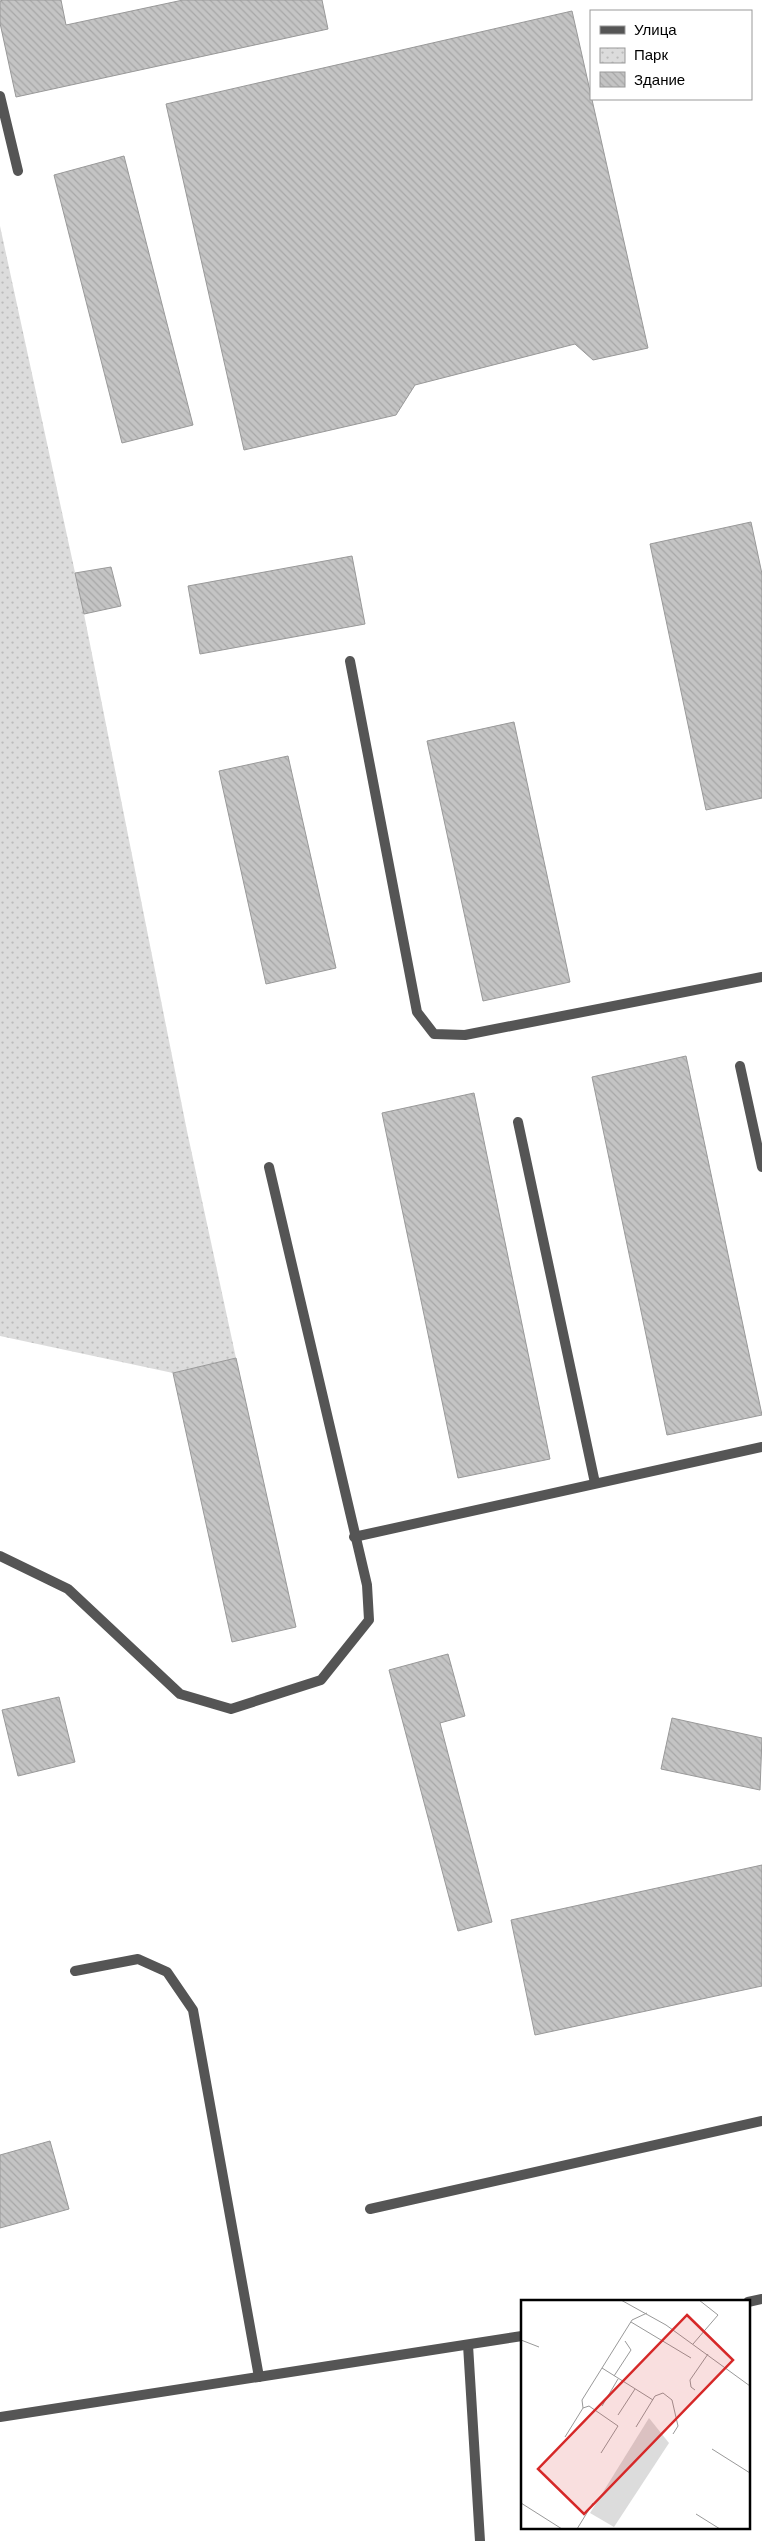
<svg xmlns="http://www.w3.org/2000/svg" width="762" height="2541" viewBox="0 0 762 2541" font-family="Arial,sans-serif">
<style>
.park{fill:url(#park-dots)}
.building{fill:url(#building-back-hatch);stroke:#999}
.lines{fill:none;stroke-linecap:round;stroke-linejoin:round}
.service{stroke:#555;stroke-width:10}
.minor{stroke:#555;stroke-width:10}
.inset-road{fill:none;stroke:#999;stroke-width:1}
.view{fill:#d62828;fill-opacity:0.15;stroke:#d62828;stroke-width:2.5}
.inset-edge{fill:none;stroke:#000;stroke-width:2.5}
</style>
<defs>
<pattern id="park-dots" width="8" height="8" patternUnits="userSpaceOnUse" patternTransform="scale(1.25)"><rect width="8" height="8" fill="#dcdcdc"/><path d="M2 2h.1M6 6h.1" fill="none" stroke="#bbb" stroke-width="1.8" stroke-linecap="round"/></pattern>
<pattern id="building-back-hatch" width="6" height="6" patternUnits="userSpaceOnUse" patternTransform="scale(1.25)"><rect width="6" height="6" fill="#c4c4c4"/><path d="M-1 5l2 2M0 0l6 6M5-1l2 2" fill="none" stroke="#a7a7a7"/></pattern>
</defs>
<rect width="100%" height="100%" fill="#fff"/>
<polygon class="park" points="0,226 84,614 187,1131 236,1358 173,1373 0,1336"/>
<g class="building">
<polygon points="3,0 61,0 66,25 183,0 322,0 328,29 16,97 0,23 0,1"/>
<polygon points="572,11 648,348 593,360 575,344 415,385 396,415 244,450 166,104"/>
<polygon points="124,156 193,425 122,443 54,175"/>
<polygon points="751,522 762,574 762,798 706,810 650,544"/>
<polygon points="352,556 365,624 200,654 188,586"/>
<polygon points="111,567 121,606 84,614 75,573"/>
<polygon points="514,722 570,982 483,1001 427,741"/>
<polygon points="288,756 336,968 266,984 219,771"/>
<polygon points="686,1056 762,1415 667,1435 592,1077"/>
<polygon points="474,1093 550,1459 458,1478 382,1113"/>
<polygon points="236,1358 296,1627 232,1642 173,1373"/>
<polygon points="448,1654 465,1716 440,1723 492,1922 458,1931 389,1670"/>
<polygon points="59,1697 75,1762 18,1776 2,1710"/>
<polygon points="672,1718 762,1738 760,1790 661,1769"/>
<polygon points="762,1865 762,1986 535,2035 511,1920"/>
<polygon points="50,2141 69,2209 0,2228 0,2155"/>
</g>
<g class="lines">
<g class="service">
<polyline points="0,96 18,171"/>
<polyline points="350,661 417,1012 434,1034 465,1035 762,977"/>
<polyline points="740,1066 762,1167"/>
<polyline points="518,1122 595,1483"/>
<polyline points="354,1537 762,1447"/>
<polyline points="0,1556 68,1589 180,1694 231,1709 321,1680 369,1620 367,1585 269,1167"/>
<polyline points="75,1971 138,1959 167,1972 193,2010 259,2377"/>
<polyline points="370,2209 762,2121"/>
<polyline points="468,2345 480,2541"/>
</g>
<g class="minor">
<polyline points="748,2302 762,2299"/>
<polyline points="0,2417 522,2336"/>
</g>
</g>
<g transform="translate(521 2300)">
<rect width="229" height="229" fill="#fff"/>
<path d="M 128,118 L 148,143 L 93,227 L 69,213 Z" fill="#dcdcdc"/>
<path class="inset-road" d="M 100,0 L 145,25 L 229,86M 110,22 L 170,58M 0,40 L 18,47M 172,44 L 197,15 L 178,0M 81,68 L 132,100M 93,76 L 110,50 L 104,41M 174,90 L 170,87 L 169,80 L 187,54M 81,106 L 97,79M 62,108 L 68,106 L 97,126 L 80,153M 97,115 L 114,89M 115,127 L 134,96 L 142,93 L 151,100 L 157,126 L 152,134M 44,137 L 62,108 L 61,100 L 111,20 L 126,13M 191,149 L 229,173M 0,203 L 41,229M 175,214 L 199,229M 56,229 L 72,203"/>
<path class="view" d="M 166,15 L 212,60 L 63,214 L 17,169 Z"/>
<rect width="229" height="229" class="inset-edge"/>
</g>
<rect x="590" y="10" width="162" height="90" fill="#ffffff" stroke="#999999"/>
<rect x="600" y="26" width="25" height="8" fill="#555555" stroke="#999999"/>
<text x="634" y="35" font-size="15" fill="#000000">Улица</text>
<rect x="600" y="48" width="25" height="15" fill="url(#park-dots)" stroke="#999999"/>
<text x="634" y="60" font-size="15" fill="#000000">Парк</text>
<rect x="600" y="72" width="25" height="15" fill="url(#building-back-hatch)" stroke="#999999"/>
<text x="634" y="85" font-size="15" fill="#000000">Здание</text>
</svg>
